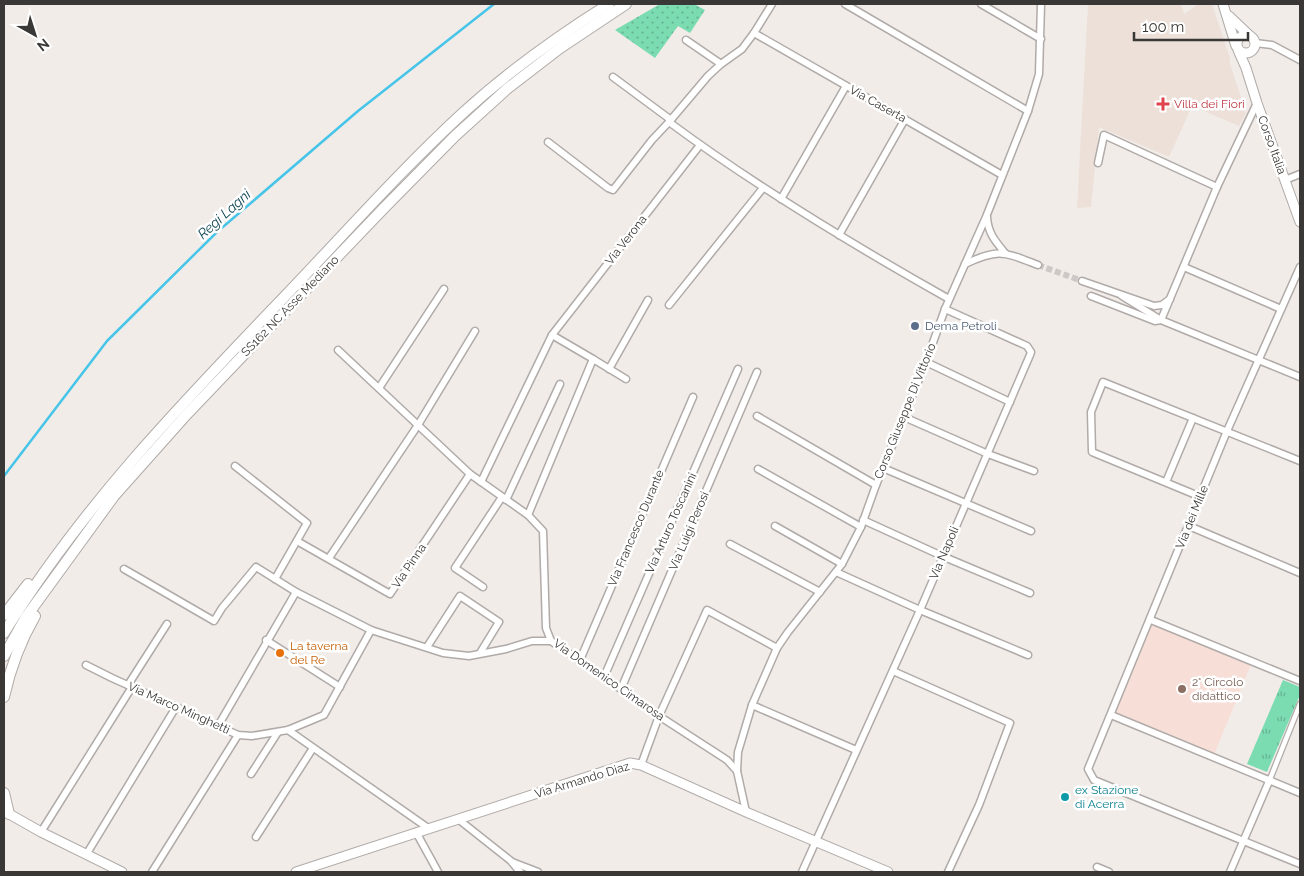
<svg xmlns="http://www.w3.org/2000/svg" width="1304" height="876" viewBox="0 0 1304 876" font-family="Raleway,sans-serif">
<style>
.education{fill:#f7ded6}
.built{fill:#ece0d8}
.grass{fill:url(#grass-dots)}
.park{fill:url(#park-tufts)}
.lines{fill:none;stroke-linecap:round;stroke-linejoin:round}
.stream{stroke:#46c5e8;stroke-width:2.5}
.minor-tunnel{stroke:#cdc8c5;stroke-width:6;stroke-dasharray:6 3;stroke-linecap:butt}
.pedestrian-casing{stroke:#b0aba8;stroke-width:7}
.minor-casing{stroke:#b0aba8;stroke-width:9}
.secondary-casing{stroke:#b0aba8;stroke-width:11}
.trunk-casing{stroke:#b0aba8;stroke-width:12}
.pedestrian{stroke:#fff;stroke-width:4.5}
.minor{stroke:#fff;stroke-width:6}
.secondary{stroke:#fff;stroke-width:9}
.trunk{stroke:#fff;stroke-width:10}
.health-dot{fill:#e0444e;stroke:#fff;stroke-width:2}
.service-dot{fill:#5c6f8a;stroke:#fff;stroke-width:2}
.food-dot{fill:#e8710a;stroke:#fff;stroke-width:2}
.education-dot{fill:#8d6e63;stroke:#fff;stroke-width:2}
.culture-dot{fill:#0f9aa8;stroke:#fff;stroke-width:2}
.labels{text-anchor:middle;stroke-width:5;stroke-linejoin:round;paint-order:stroke}
.street-label{font-size:12px;fill:#3a3836;stroke:#fff}
.health-label{font-size:12px;fill:#be3a42;stroke:#fff;text-anchor:start}
.service-label{font-size:12px;fill:#4e5e75;stroke:#fff;text-anchor:start}
.food-label{font-size:12px;fill:#c56008;stroke:#fff;text-anchor:start}
.education-label{font-size:12px;fill:#785e54;stroke:#fff;text-anchor:start}
.culture-label{font-size:12px;fill:#0d838f;stroke:#fff;text-anchor:start}
.water-label{font-size:14px;font-style:italic;fill:#114856;stroke:#fff}
</style>
<defs>
<pattern id="grass-dots" width="8" height="8" patternUnits="userSpaceOnUse" patternTransform="scale(1.25)"><rect width="8" height="8" fill="#7bdcb1"/><path d="M2 2h.1M6 6h.1" fill="none" stroke="#66b391" stroke-width="1.8" stroke-linecap="round"/></pattern>
<pattern id="park-tufts" width="24" height="20" patternUnits="userSpaceOnUse" patternTransform="scale(1.25)"><rect width="24" height="20" fill="#7bdcb1"/><path d="M3 7l-1-3M5 7V3M7 7l1-3M15 17l-1-3M17 17v-4M19 17l1-3" fill="none" stroke="#66b391"/></pattern>
</defs>
<rect width="100%" height="100%" fill="#f2ece9"/>
<polygon class="education" points="1151,620 1252,662 1213,757 1111,715"/>
<polygon class="built" points="1088,4 1181,4 1184,14 1199,4 1212,4 1230,58 1230,64 1246,113 1239,126 1192,106 1169,157 1099,127 1091,207 1077,208"/>
<polygon class="grass" points="660,4 694,4 705,10 690,33 678,26 655,58 615,30"/>
<polygon class="park" points="1283,680 1300,687 1300,695 1267,772 1247,764"/>
<g class="lines">
<polyline class="stream" points="4,476 107,341 217,232 358,111 494,4"/>
<polyline class="minor-tunnel" points="1038,265 1082,281"/>
<g class="pedestrian-casing">
<polyline id="pedestrian" points="1270,779 1300,704"/>
</g>
<g class="minor-casing">
<g id="minor">
<polyline points="845,4 1028,111"/>
<polyline points="981,4 1041,39"/>
<polyline points="754,33 1002,175"/>
<polyline points="686,40 721,64"/>
<polyline points="1255,43 1272,45 1300,60"/>
<polyline points="613,77 671,120"/>
<path d="M 669,122 C 758,188 853,245 949,299"/>
<polyline points="548,142 608,188 613,190 652,140 669,122 708,76 721,64 742,49 754,33 772,4"/>
<polyline points="1098,163 1104,135 1217,187"/>
<polyline points="1285,180 1300,174"/>
<polyline points="781,199 846,86"/>
<path d="M 987,217 C 988,233 995,241 1005,253"/>
<polyline points="839,235 905,119"/>
<path d="M 965,264 C 999,248 1004,252 1038,265"/>
<polyline points="1184,267 1281,309"/>
<polyline points="1300,267 1227,431 1088,769 1094,780 1300,864"/>
<polyline points="1082,281 1154,306 1162,305 1170,299"/>
<polyline points="1091,296 1155,321 1161,320 1217,187 1257,103"/>
<polyline points="1122,296 1161,320 1300,377"/>
<polyline points="669,305 763,188"/>
<polyline points="338,350 470,474 528,515 543,531 546,628 551,641 621,689 659,716 727,760 737,771 746,812"/>
<polyline points="593,359 626,379"/>
<polyline points="926,362 1010,402"/>
<polyline points="609,369 648,300"/>
<polyline points="379,388 444,289"/>
<polyline points="757,416 876,485"/>
<polyline points="904,417 988,454 1034,471"/>
<polyline points="235,466 307,523 275,579"/>
<polyline points="883,468 1031,531"/>
<polyline points="758,469 861,527"/>
<polyline points="481,482 552,335"/>
<polyline points="1166,482 1193,418"/>
<polyline points="1201,497 1092,452 1091,412 1103,382 1300,461"/>
<polyline points="506,500 560,384"/>
<polyline points="528,515 593,359 552,335 700,145"/>
<polyline points="863,520 942,556 1030,593"/>
<polyline points="775,526 842,564"/>
<polyline points="1189,526 1300,573"/>
<polyline points="297,541 390,594 470,474"/>
<polyline points="730,544 820,592"/>
<polyline points="329,558 418,425 475,331"/>
<polyline points="124,569 214,621 222,608 256,567 296,592 371,630 443,653 469,656 506,649 532,641 551,641"/>
<polyline points="836,572 920,610 1028,655"/>
<polyline points="483,587 455,568 502,497"/>
<polyline points="1151,620 1300,681"/>
<polyline points="266,640 340,687"/>
<polyline points="427,647 460,596 499,622 480,653"/>
<polyline points="580,660 693,397"/>
<polyline points="86,665 112,678 238,735 252,736 288,730 324,715 371,630"/>
<polyline points="893,671 1010,723 979,805 948,872"/>
<polyline points="604,677 738,369"/>
<polyline points="128,685 167,624"/>
<polyline points="621,689 757,372"/>
<polyline points="752,705 856,750"/>
<polyline points="1111,715 1300,793"/>
<polyline points="218,726 296,592"/>
<polyline points="288,730 428,828"/>
<polyline points="641,765 659,716 707,610 777,648"/>
<polyline points="737,771 738,752 752,705 777,648 788,632 842,564 861,527 876,485 926,362 945,309 986,217 1028,111 1039,74 1041,4"/>
<polyline points="251,774 278,732"/>
<polyline points="458,819 511,861 520,872"/>
<polyline points="41,832 132,687"/>
<polyline points="416,832 438,872"/>
<polyline points="256,837 313,748"/>
<polyline points="86,855 176,707"/>
<polyline points="512,862 538,872"/>
<polyline points="1097,867 1109,872"/>
<polyline points="152,872 238,735"/>
<polyline points="802,872 920,610 1030,355 1031,352 1027,346 945,309"/>
<polyline points="1230,872 1270,779"/>
</g>
</g>
<g class="secondary-casing">
<g id="secondary">
<polyline points="1223,4 1236,46"/>
<polyline points="1229,16 1250,36"/>
<circle cx="1246" cy="44" r="9"/>
<polyline points="1238,50 1246,68 1257,103 1300,222"/>
<polyline points="4,811 41,832 122,872"/>
<polyline points="296,872 630,763 641,765 746,812 888,872"/>
</g>
</g>
<g class="trunk-casing">
<g id="trunk">
<polyline points="4,615 28,584"/>
<path d="M 4,633 C 82,506 186,399 289,292 C 347,231 403,168 464,112 C 509,71 558,36 609,4"/>
<polyline points="4,656 26,617 114,496 187,414 383,209 455,136 508,88 560,48 626,4"/>
<path d="M 4,697 C 10,670 21,640 35,616"/>
<polyline points="4,793 9,814"/>
</g>
</g>
<use href="#pedestrian" class="pedestrian"/>
<use href="#minor" class="minor"/>
<use href="#secondary" class="secondary"/>
<use href="#trunk" class="trunk"/>
</g>
<path class="health-dot" d="M1160.5 96.5h5v5h5v5h-5v5h-5v-5h-5v-5h5z"/>
<circle class="service-dot" cx="915" cy="326" r="5"/>
<circle class="food-dot" cx="280" cy="653" r="5"/>
<circle class="education-dot" cx="1182" cy="689" r="5"/>
<circle class="culture-dot" cx="1065" cy="797" r="5"/>
<g class="labels">
<g class="street-label">
<text transform="translate(878 104) rotate(29)" y="4">Via Caserta</text>
<text transform="translate(1272 145) rotate(70)" y="4">Corso Italia</text>
<text transform="translate(626 240) rotate(-52)" y="4">Via Verona</text>
<text transform="translate(290 306) rotate(-46)" y="4">SS162 NC Asse Mediano</text>
<text transform="translate(905 411) rotate(-68)" y="4">Corso Giuseppe Di Vittorio</text>
<text transform="translate(1192 517) rotate(-68)" y="4">Via dei Mille</text>
<text transform="translate(671 523) rotate(-66)" y="4">Via Arturo Toscanini</text>
<text transform="translate(636 528) rotate(-67)" y="4">Via Francesco Durante</text>
<text transform="translate(689 531) rotate(-67)" y="4">Via Luigi Perosi</text>
<text transform="translate(944 553) rotate(-67)" y="4">Via Napoli</text>
<text transform="translate(409 566) rotate(-56)" y="4">Via Pinna</text>
<text transform="translate(609 680) rotate(35)" y="4">Via Domenico Cimarosa</text>
<text transform="translate(179 708) rotate(24)" y="4">Via Marco Minghetti</text>
<text transform="translate(582 780) rotate(-17)" y="4">Via Armando Diaz</text>
</g>
<g class="health-label">
<text x="1174" y="108">Villa dei Fiori</text>
</g>
<g class="service-label">
<text x="925" y="330">Dema Petroli</text>
</g>
<g class="food-label">
<text x="290" y="650">La taverna<tspan x="290" dy="14">del Re</tspan></text>
</g>
<g class="education-label">
<text x="1192" y="686">2° Circolo<tspan x="1192" dy="14">didattico</tspan></text>
</g>
<g class="culture-label">
<text x="1075" y="794">ex Stazione<tspan x="1075" dy="14">di Acerra</tspan></text>
</g>
<g class="water-label">
<text transform="translate(224 214) rotate(-42)" y="5">Regi Lagni</text>
</g>
</g>
<rect width="1304" height="876" fill="none" stroke="#3a3836" stroke-width="10"/>
<g transform="translate(35 35) rotate(141)" stroke="#ffffff" stroke-width="4" paint-order="stroke">
<path d="M0-4L9 19L0 12L-9 19Z" fill="#3a3836"/>
<text y="-8" font-size="14" font-weight="bold" text-anchor="middle" fill="#3a3836">N</text>
</g>
<path d="M1134 32v8h114v-8" fill="none" stroke="#3a3836" stroke-width="2.5"/>
<text x="1142" y="32" font-size="15" fill="#3a3836" stroke="#ffffff" stroke-width="4" paint-order="stroke">100 m</text>
</svg>
